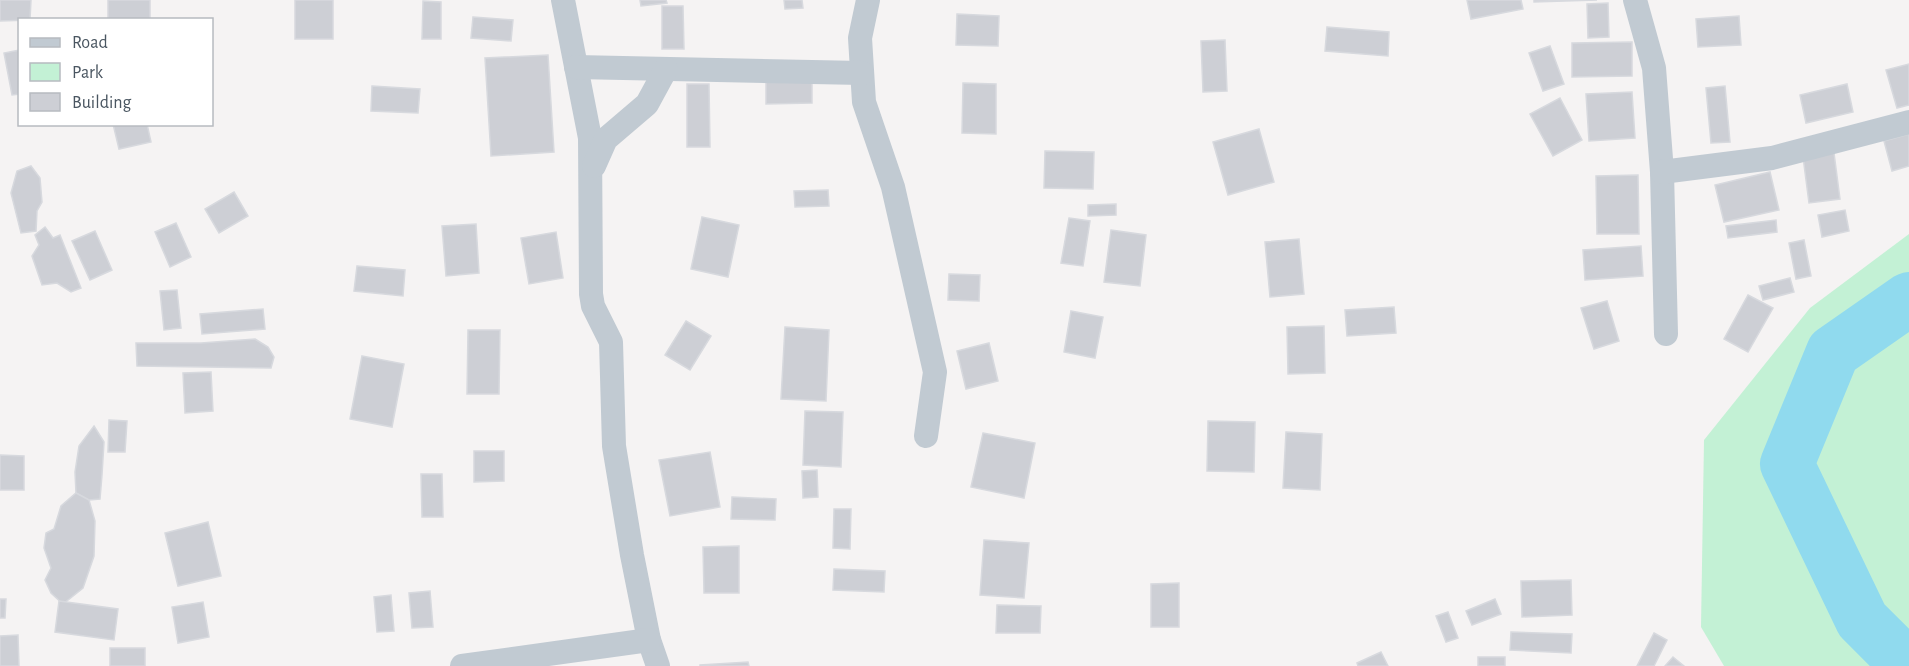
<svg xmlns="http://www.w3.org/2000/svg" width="1909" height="666" viewBox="0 0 1909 666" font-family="'Alegreya Sans',sans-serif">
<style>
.green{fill:#c3f1d5}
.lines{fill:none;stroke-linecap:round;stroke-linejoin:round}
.river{stroke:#90daee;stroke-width:54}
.building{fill:#cdcfd5;stroke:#d7d9de;stroke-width:1.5}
.minor{stroke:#c1cad2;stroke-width:24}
</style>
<rect width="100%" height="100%" fill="#f5f3f3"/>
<polygon class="green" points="1909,234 1909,666 1724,666 1701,627 1704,440 1810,308"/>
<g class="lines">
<polyline class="river" points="1908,666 1862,620 1787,464 1833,352 1909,299"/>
</g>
<g class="building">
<polygon points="0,0 31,0 30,20 0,21"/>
<rect x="108" y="0" width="42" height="20"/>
<rect x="295" y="0" width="38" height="39"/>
<polygon points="640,0 666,0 667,3 641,6"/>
<polygon points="784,0 802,0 803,8 785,9"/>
<polygon points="1467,0 1521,0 1523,9 1471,19"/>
<polygon points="1534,0 1597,0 1534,2"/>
<polygon points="423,1 441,2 441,39 422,39"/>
<polygon points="1608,3 1609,37 1588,38 1587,4"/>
<polygon points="662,6 683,6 684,49 662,49"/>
<polygon points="957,14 999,16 998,46 956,45"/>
<polygon points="1739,16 1741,45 1698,47 1696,19"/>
<polygon points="473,17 513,20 511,41 471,38"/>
<polygon points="1327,27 1389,32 1388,56 1325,51"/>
<polygon points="1225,40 1227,91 1203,92 1201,41"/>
<polygon points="1632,42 1632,76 1572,77 1572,43"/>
<polygon points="1550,46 1564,84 1543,91 1529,53"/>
<polygon points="20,50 20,94 12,95 4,53"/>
<polygon points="548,55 554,152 491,156 485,58"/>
<polygon points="1909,64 1909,105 1897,108 1886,70"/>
<polygon points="766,82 812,82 812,103 766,104"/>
<polygon points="963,83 996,84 996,134 962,133"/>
<polygon points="687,84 709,84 710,147 687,147"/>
<polygon points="1847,84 1853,112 1806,123 1800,95"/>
<polygon points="372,86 420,89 418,113 371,111"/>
<polygon points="1725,86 1730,142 1711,143 1706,88"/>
<polygon points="1632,92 1635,138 1589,141 1586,94"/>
<polygon points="1560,98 1582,140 1553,156 1530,114"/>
<polygon points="113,124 147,124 151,142 119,149"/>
<polygon points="1259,129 1274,182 1228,195 1213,142"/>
<polygon points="1909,134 1909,166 1892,171 1884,141"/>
<polygon points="1045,151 1094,152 1093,189 1044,188"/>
<polygon points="1834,153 1840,199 1809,203 1803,157"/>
<polygon points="31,166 40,178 42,202 37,211 36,231 21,233 11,193 17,171"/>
<polygon points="1770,172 1779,210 1724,222 1715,185"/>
<polygon points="1638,175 1639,234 1597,234 1596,176"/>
<polygon points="828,190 829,206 795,207 794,191"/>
<polygon points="234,192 248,216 219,233 205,209"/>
<polygon points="1116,204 1116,215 1088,216 1088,205"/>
<polygon points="1845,210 1849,231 1822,237 1818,215"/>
<polygon points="702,217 739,225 728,277 691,269"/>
<polygon points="1069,218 1090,221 1083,266 1061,263"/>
<polygon points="1776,220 1777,232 1728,238 1726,226"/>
<polygon points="176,223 191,257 170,267 155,232"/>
<polygon points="476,224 479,273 446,276 442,226"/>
<polygon points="45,227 53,238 60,235 81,288 71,292 57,283 42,285 32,256 39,245 35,235"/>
<polygon points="1111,230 1146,235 1140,286 1104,282"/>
<polygon points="95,231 112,270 90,280 72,241"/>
<polygon points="556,232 563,278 529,284 521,238"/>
<polygon points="1299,239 1304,294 1270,297 1265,242"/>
<polygon points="1804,240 1811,276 1796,279 1789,243"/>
<polygon points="1641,246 1643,276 1585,280 1583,250"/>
<polygon points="357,266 405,270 403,296 354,291"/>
<polygon points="949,274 980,275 979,301 948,300"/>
<polygon points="1790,278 1794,292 1763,300 1759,286"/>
<polygon points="177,290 181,328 164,330 160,291"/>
<polygon points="1748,295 1773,308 1748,352 1724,339"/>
<polygon points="1607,301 1619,341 1594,349 1581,308"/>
<polygon points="1394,307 1396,333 1347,336 1345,310"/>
<polygon points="263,309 265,329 202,334 200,314"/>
<polygon points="1071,311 1103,317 1095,358 1064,352"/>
<polygon points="686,321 711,336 690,370 665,355"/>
<polygon points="1324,326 1325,373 1288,374 1287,327"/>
<polygon points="785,327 829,330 826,401 781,399"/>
<polygon points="468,330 500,330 499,394 467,394"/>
<polygon points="255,339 268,347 274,357 271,368 137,366 136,343 201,343"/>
<polygon points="989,343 998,381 966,389 957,351"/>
<polygon points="362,356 404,364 392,427 350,419"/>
<polygon points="211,372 213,411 185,413 183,373"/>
<polygon points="805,411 843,412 841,467 803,465"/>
<polygon points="109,420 127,421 125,452 108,452"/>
<polygon points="1208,421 1255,422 1254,472 1207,471"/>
<polygon points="94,426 104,442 102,475 100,499 89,500 76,493 75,472 79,446"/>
<polygon points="1286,432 1322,434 1320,490 1283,488"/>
<polygon points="983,433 1035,443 1024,498 971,487"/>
<polygon points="474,451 504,451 504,481 474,482"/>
<polygon points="710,452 720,507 670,516 659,460"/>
<polygon points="0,455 24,456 24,490 0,490"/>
<polygon points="817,470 818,497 803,498 802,471"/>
<polygon points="421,474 442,474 443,517 422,517"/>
<polygon points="76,493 89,500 95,521 94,556 83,588 63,604 51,593 45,580 51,568 44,548 46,533 54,529 61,506"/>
<polygon points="732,497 776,499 775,520 731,519"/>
<polygon points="834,509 851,509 850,549 833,548"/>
<polygon points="208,522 221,576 178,586 165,533"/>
<polygon points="984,540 1029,543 1024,598 980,595"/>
<polygon points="739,546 739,593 704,593 703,547"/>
<polygon points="834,569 885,571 884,592 833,590"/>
<polygon points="1571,580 1572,615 1522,617 1521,581"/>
<polygon points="1179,583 1179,627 1151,627 1151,584"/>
<polygon points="430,591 433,627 412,628 409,593"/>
<polygon points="391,595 394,631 377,632 374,597"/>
<polygon points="0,599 6,599 5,618 0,618"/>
<polygon points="1495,599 1501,614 1472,625 1466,611"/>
<polygon points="59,601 118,609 114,640 55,632"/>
<polygon points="203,602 209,637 178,643 172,607"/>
<polygon points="997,605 1041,606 1040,633 996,633"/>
<polygon points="1448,612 1458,638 1446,642 1436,616"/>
<polygon points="1511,632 1572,634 1571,653 1510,650"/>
<polygon points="1654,633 1667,640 1654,666 1637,666"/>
<polygon points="18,635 19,666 0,666 0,636"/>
<rect x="110" y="648" width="35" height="18"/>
<polygon points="1381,652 1388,666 1358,666 1357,663"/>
<rect x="1478" y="657" width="27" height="9"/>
<polygon points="1673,657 1684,666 1665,666"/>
<polygon points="748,662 749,666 700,666 700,665"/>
</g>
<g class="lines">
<g class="minor">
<polyline points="563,0 590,138 591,294 593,306 611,342 614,446 632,555 649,640 658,666"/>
<polyline points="868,0 860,38 864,102 893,187 935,372 926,436"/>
<polyline points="1635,0 1654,68 1662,172 1666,334"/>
<polyline points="576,67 862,73"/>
<polyline points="594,166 606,139 647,104 666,69"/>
<polyline points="1662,172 1772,158 1909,122"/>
<polyline points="462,666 649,640"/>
</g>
</g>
<rect x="18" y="18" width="195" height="108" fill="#ffffff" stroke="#b7bbc0" stroke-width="1.5"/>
<rect x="30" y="38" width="30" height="9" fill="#c1cad2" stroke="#b7bbc0" stroke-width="1.5"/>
<text x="72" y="48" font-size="18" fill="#4a5661">Road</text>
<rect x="30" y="63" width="30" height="18" fill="#c3f1d5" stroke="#b7bbc0" stroke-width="1.5"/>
<text x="72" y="78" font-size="18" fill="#4a5661">Park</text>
<rect x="30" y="93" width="30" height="18" fill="#cdcfd5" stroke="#b7bbc0" stroke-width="1.5"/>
<text x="72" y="108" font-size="18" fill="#4a5661">Building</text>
</svg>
